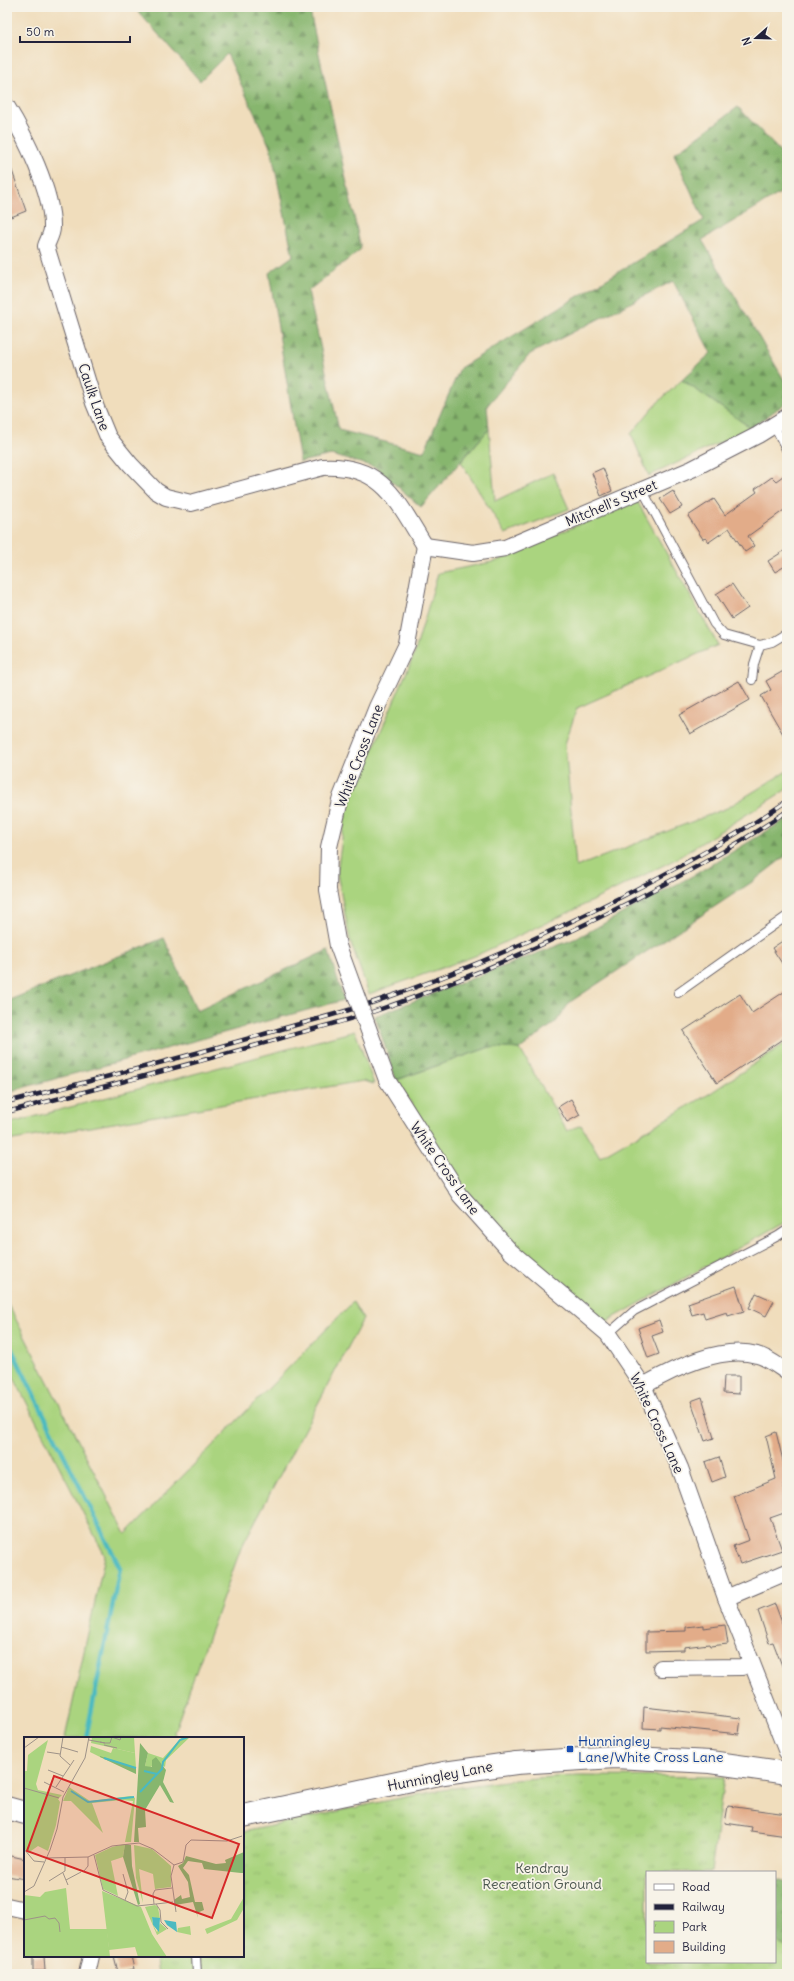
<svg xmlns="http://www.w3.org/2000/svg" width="794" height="1981" viewBox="0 0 794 1981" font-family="Delius,sans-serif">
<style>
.grass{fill:#aad47f;stroke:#667b5d}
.forest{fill:url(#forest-firs);stroke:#546c54}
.park{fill:url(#park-tufts);stroke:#667b5d}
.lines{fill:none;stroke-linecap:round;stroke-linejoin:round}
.stream{stroke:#4bbac1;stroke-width:4.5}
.building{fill:#e2ac89}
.service-casing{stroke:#6a6368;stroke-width:10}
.minor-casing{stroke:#6a6368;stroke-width:18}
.secondary-casing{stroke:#6a6368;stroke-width:24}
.service{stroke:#fff;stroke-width:8}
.minor{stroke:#fff;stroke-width:16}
.secondary{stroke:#fff;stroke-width:22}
.rail-casing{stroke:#22223b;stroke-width:4.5}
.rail{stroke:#f7f3e8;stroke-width:3;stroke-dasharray:9;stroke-linecap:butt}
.minor-bridge-casing{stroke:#6a6368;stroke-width:18;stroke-linecap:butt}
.minor-bridge{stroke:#fff;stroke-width:16}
.transit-dot{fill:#1a4fb4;stroke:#f7f3e8;stroke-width:1.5}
.labels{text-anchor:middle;stroke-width:3.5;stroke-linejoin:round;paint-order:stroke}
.street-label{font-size:14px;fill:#22223b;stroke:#f7f3e8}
.transit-label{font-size:14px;fill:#164399;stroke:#f7f3e8;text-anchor:start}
.park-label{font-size:14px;fill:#4b574f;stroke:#f7f3e8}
.inset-river{fill:none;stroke:#4bbac1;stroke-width:2}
.inset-road{fill:none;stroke:#9e9288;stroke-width:1}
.view{fill:#d62828;fill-opacity:0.15;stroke:#d62828;stroke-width:2}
.inset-edge{fill:none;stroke:#22223b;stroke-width:2}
</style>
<defs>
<pattern id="forest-firs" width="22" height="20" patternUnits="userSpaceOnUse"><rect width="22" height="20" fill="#87b66e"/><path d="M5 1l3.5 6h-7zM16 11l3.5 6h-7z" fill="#6e945c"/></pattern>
<pattern id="park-tufts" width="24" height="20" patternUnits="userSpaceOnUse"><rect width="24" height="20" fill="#aad47f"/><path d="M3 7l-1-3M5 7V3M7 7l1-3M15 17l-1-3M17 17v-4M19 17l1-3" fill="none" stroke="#92b66f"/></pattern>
</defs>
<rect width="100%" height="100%" fill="#f7f3e8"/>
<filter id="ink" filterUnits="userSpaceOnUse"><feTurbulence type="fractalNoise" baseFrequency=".025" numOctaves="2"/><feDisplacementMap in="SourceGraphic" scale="8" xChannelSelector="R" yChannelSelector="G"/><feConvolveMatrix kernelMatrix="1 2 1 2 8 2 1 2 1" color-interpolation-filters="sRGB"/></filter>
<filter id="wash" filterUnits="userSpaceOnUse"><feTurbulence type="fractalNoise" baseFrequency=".012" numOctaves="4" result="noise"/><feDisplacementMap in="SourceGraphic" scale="16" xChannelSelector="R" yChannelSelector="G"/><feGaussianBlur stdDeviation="0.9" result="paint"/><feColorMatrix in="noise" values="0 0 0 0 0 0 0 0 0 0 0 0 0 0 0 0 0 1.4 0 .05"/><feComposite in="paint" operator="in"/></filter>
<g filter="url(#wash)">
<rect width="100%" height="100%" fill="#f0ddbc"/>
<g class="grass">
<polygon points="682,380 751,428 649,476 631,434 655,405"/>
<polygon points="489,429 495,501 553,473 569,509 505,534 461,462"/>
<polygon points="636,499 718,645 577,708 565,744 576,867 727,808 787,771 787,789 676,859 574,910 475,956 369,994 350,940 337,873 346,811 414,655 438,573 497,561"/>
<polygon points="355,1031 374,1084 363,1081 7,1141 7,1124"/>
<polygon points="787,1042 787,1221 604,1323 514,1249 463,1190 397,1080 490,1047 520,1049 567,1131 581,1125 600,1157 709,1094"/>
<polygon points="7,1302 126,1534 353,1302 363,1319 241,1548 174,1732 176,1738 65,1738 105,1556 7,1364"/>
</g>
<g class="forest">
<polygon points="134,7 309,7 361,249 308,291 339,430 424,452 460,368 704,220 674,154 738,107 787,159 787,189 702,240 787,385 787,402 751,428 682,380 711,353 673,281 530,354 487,406 489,429 421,507 375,467 331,455 300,462 269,273 293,256 271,149 227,54 200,81"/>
<polygon points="787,819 787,855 752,882 570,1002 556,1022 520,1049 490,1047 396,1080 375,1016 577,938 694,875"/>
<polygon points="164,938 197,1011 328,950 344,1000 7,1092 7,1001"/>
<polygon points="775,1880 787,1883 787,1948 775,1941"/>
</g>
<path class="park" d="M 579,1776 L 724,1777 L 711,1872 L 647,1872 L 647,1962 L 775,1962 L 775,1941 L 787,1948 L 787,1974 L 158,1974 L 155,1956 L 243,1956 L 243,1832 C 354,1809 466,1778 579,1776 Z"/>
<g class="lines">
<polyline class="stream" points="7,1340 120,1568 86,1738"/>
</g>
<g id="blocks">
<g class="building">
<polygon points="7,162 9,162 26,211 11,217 7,205"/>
<polygon points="603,468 612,491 601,496 592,473"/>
<polygon points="787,473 787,508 748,536 754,546 745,552 729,528 709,542 706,538 703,539 688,516 714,499 725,515 757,492 755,489 772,477 776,481"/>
<polygon points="673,491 682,507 670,514 660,499"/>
<polygon points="787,549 787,565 775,572 768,561"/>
<polygon points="732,584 748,608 732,619 716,594"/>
<polygon points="787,669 787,741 761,696 771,690 766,681"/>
<polygon points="739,681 750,700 690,734 679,715"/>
<polygon points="787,938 787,971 772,948"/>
<polygon points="787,990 787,1036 717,1083 683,1031 740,994 752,1013"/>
<polygon points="571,1099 580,1115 567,1122 558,1107"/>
<polygon points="736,1286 744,1311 728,1316 727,1312 705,1319 703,1312 692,1315 688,1303"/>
<polygon points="756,1293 774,1301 766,1316 749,1308"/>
<polygon points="659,1320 663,1332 652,1336 659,1354 648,1358 638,1328"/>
<polygon points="724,1376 739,1376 739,1394 723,1393"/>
<polygon points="702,1397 714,1438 705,1441 691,1401"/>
<polygon points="776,1432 787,1477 787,1481 783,1484 787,1495 787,1512 770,1518 782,1550 740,1564 733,1546 749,1540 734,1496 776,1479 766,1436"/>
<polygon points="719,1457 725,1477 712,1482 705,1462"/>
<polygon points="775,1604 787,1636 787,1676 786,1676 773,1642 769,1643 758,1611"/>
<polygon points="704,1625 704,1628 725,1625 728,1644 710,1646 709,1644 684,1647 684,1650 646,1651 646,1632 686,1631 686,1627"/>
<polygon points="644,1707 741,1718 739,1734 660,1726 660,1729 643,1728"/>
<polygon points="728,1806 787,1814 787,1836 751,1831 752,1827 725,1823"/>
<polygon points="7,1855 25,1859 25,1879 7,1876"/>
<polygon points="33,1956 44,1956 45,1971 33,1971"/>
<polygon points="114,1956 131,1956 134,1969 118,1972"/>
</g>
</g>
</g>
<g filter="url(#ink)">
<use href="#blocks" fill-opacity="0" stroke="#6a6368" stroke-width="1"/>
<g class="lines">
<g class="service-casing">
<g id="service">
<polyline points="774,425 787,451"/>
<polyline points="642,489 714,624 724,635 760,645 772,642 787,633"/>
<polyline points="752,680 754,664 760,645"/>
<polyline points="678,993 787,916"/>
<polyline points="608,1334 634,1311 778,1236 787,1230"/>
<polyline points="196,1956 197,1974"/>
</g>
</g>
<g class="minor-casing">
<g id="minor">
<path d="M 7,107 C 25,136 53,193 52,228 C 52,234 48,240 46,246 L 94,403 L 108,437 L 130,464 L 156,491 L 166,497 L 191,503 L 323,467 C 383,464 397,501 425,546"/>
<polyline points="425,546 473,553 505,548 692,469 758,435 787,417"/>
<polyline points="338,946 328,890 329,847 340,800 377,707 407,644 425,546"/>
<polyline points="387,1080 460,1195 510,1251 608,1334 643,1386 680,1468 726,1598 787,1752"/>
<path d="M 643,1386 C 675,1368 721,1345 757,1355 C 767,1357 778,1366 787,1372"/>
<polyline points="726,1598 787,1572"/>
<polyline points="661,1668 742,1667 752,1662"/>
<polyline points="7,1906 25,1910"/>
<polyline points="87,1974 91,1956"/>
</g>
</g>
<g class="secondary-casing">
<g id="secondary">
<polyline points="7,1808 25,1813"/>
<polyline points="243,1816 444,1773 516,1763 615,1757 710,1762 787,1773"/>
</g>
</g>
<use href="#service" class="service"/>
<use href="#minor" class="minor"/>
<use href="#secondary" class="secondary"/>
<g class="rail-casing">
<g id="rail">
<path d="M 7,1102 C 100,1079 193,1055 285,1028 C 314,1020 345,1012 374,1002 C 460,973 542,937 623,896 C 679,867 735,837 787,801"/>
<path d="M 7,1112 C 100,1088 193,1064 285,1037 C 316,1028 347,1021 378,1010 C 465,980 548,944 630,902 C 684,874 737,846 787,811"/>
</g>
</g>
<use href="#rail" class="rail"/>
<g class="minor-bridge-casing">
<polyline id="minor-bridge" points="338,946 387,1080"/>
</g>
<use href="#minor-bridge" class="minor-bridge"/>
</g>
</g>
<rect class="transit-dot" x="566" y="1745" width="8" height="8" rx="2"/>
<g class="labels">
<g class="street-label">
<text transform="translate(94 397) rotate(71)" y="5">Caulk Lane</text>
<text transform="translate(611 503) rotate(-23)" y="5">Mitchell's Street</text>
<text transform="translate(359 756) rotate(-69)" y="5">White Cross Lane</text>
<text transform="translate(445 1168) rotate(55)" y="5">White Cross Lane</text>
<text transform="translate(657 1423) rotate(65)" y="5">White Cross Lane</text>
<text transform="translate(440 1776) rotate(-11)" y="5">Hunningley Lane</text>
</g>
<g class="transit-label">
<text x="578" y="1746">Hunningley<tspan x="578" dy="16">Lane/White Cross Lane</tspan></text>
</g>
<g class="park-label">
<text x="542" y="1873">Kendray<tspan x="542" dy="16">Recreation Ground</tspan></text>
</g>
</g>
<g transform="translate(24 1737)">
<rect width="220" height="220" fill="#f0ddbc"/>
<path d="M 158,0 L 166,0 L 142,23 L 141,30 L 136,26 L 124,31 L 121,29 L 124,16 L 139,21 ZM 67,9 L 87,16 L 89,11 L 111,16 L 112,31 L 76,20 L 66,15 ZM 45,50 L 66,64 L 107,59 L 111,61 L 107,105 L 101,105 L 109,64 L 98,63 L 68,66 L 79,96 L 47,64 L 39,64 ZM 101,107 L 99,120 L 87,124 L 94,159 L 79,152 L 71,118 L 88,110 ZM 110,108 L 128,112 L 147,129 L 147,150 L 131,152 L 129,137 L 115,132 L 119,166 L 112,141 ZM 78,154 L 117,170 L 128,197 L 143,220 L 114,220 L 111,210 L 85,213 ZM 220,160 L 220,171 L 213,183 L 183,197 L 181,192 L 207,182 ZM 131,168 L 134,170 L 136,182 L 128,180 L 129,188 L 133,195 L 136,186 L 143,192 L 133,198 L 121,170 ZM 166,189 L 167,198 L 153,195 L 154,191 Z" fill="#aad47f"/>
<path d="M 116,6 L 124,16 L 121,29 L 128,30 L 128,23 L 132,20 L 142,33 L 139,45 L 150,66 L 146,65 L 136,48 L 121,73 L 122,90 L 114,91 L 115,105 L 110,105 ZM 76,19 L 112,31 L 112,37 L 76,20 ZM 101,107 L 107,108 L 108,129 L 116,167 L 114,168 L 99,120 ZM 220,115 L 220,136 L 217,136 L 180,132 L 178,126 L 164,124 L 159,131 L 165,138 L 171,165 L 178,165 L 180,173 L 173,176 L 174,181 L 169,165 L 151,168 L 150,163 L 157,158 L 158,162 L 166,160 L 164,145 L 154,129 L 159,126 L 162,119 L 192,127 L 202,126 L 201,123 Z" fill="#87b66e"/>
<path d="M 68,0 L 110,0 L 111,16 L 67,6 Z" fill="#aad47f"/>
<path d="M 24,3 L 12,47 L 14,53 L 38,58 L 34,62 L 36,65 L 32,88 L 24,114 L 14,109 L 4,116 L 0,111 L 0,34 L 3,34 L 4,18 ZM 42,151 L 46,192 L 83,192 L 86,220 L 0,220 L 0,158 L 16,160 L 21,155 Z" fill="#aad47f"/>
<path d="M 128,180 L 136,181 L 135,195 L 129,188 ZM 140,183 L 152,185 L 153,195 L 143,188 Z" fill="#4bbac1"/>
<path class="inset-river" d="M 80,21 L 112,31M 120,34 L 133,37M 47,54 L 64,65 L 110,60M 116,55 L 138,32 L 139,25 L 156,3 L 164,0"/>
<path class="inset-road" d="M 39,0 L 36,19 L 46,28M 65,3 L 81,6 L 76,5M 81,6 L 86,6 L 88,0 L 96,3 L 97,0M 80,8 L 93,11M 37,10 L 54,15M 0,11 L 15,0M 23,15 L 36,17M 24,33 L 39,39M 20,45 L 40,55M 32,50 L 50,23M 0,51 L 35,61M 0,112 L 10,124 L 20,125M 70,118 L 79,153 L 113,169 L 132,167 L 136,173 L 137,185 L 144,192M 22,121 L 64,120 L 88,109 L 115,106 L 129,112 L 150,128M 150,128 L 159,125 L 162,108 L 167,103 L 203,104 L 218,99M 150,128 L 147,139 L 152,175M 60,134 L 64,129 L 64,120M 39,136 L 44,148M 99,137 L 104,155 L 101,163M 42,143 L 57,135M 25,144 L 41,134 L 41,121M 0,155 L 10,149 L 26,113 L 33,92 L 39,60 L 61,21 L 65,0M 130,167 L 129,157 L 131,153 L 148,151M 132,167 L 149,165M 0,183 L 21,179 L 25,182 L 31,181 L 35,186 L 36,195"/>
<path class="view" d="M 30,39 L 215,107 L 188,181 L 3,114 Z"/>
<rect width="220" height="220" class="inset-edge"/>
</g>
<rect width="794" height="1981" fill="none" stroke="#f7f3e8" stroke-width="24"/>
<rect x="646" y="1871" width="130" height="92" fill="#f7f3e8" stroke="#a29fa3"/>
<rect x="654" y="1884" width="20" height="6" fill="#ffffff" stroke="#a29fa3"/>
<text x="682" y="1891" font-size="12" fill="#22223b">Road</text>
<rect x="654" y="1904" width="20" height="6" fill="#22223b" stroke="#a29fa3"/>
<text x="682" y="1911" font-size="12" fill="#22223b">Railway</text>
<rect x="654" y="1921" width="20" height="12" fill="url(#park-tufts)" stroke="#a29fa3"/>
<text x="682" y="1931" font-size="12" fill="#22223b">Park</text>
<rect x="654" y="1941" width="20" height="12" fill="#e2ac89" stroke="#a29fa3"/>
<text x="682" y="1951" font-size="12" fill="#22223b">Building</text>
<g transform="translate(756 38) rotate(250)" stroke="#f7f3e8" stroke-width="3" paint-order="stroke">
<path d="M0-3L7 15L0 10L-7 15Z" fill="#22223b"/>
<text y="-6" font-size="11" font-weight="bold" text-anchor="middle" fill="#22223b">N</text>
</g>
<path d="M20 36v6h110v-6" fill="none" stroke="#22223b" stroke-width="2"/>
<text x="26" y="36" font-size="12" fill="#22223b" stroke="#f7f3e8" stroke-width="3" paint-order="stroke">50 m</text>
</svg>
